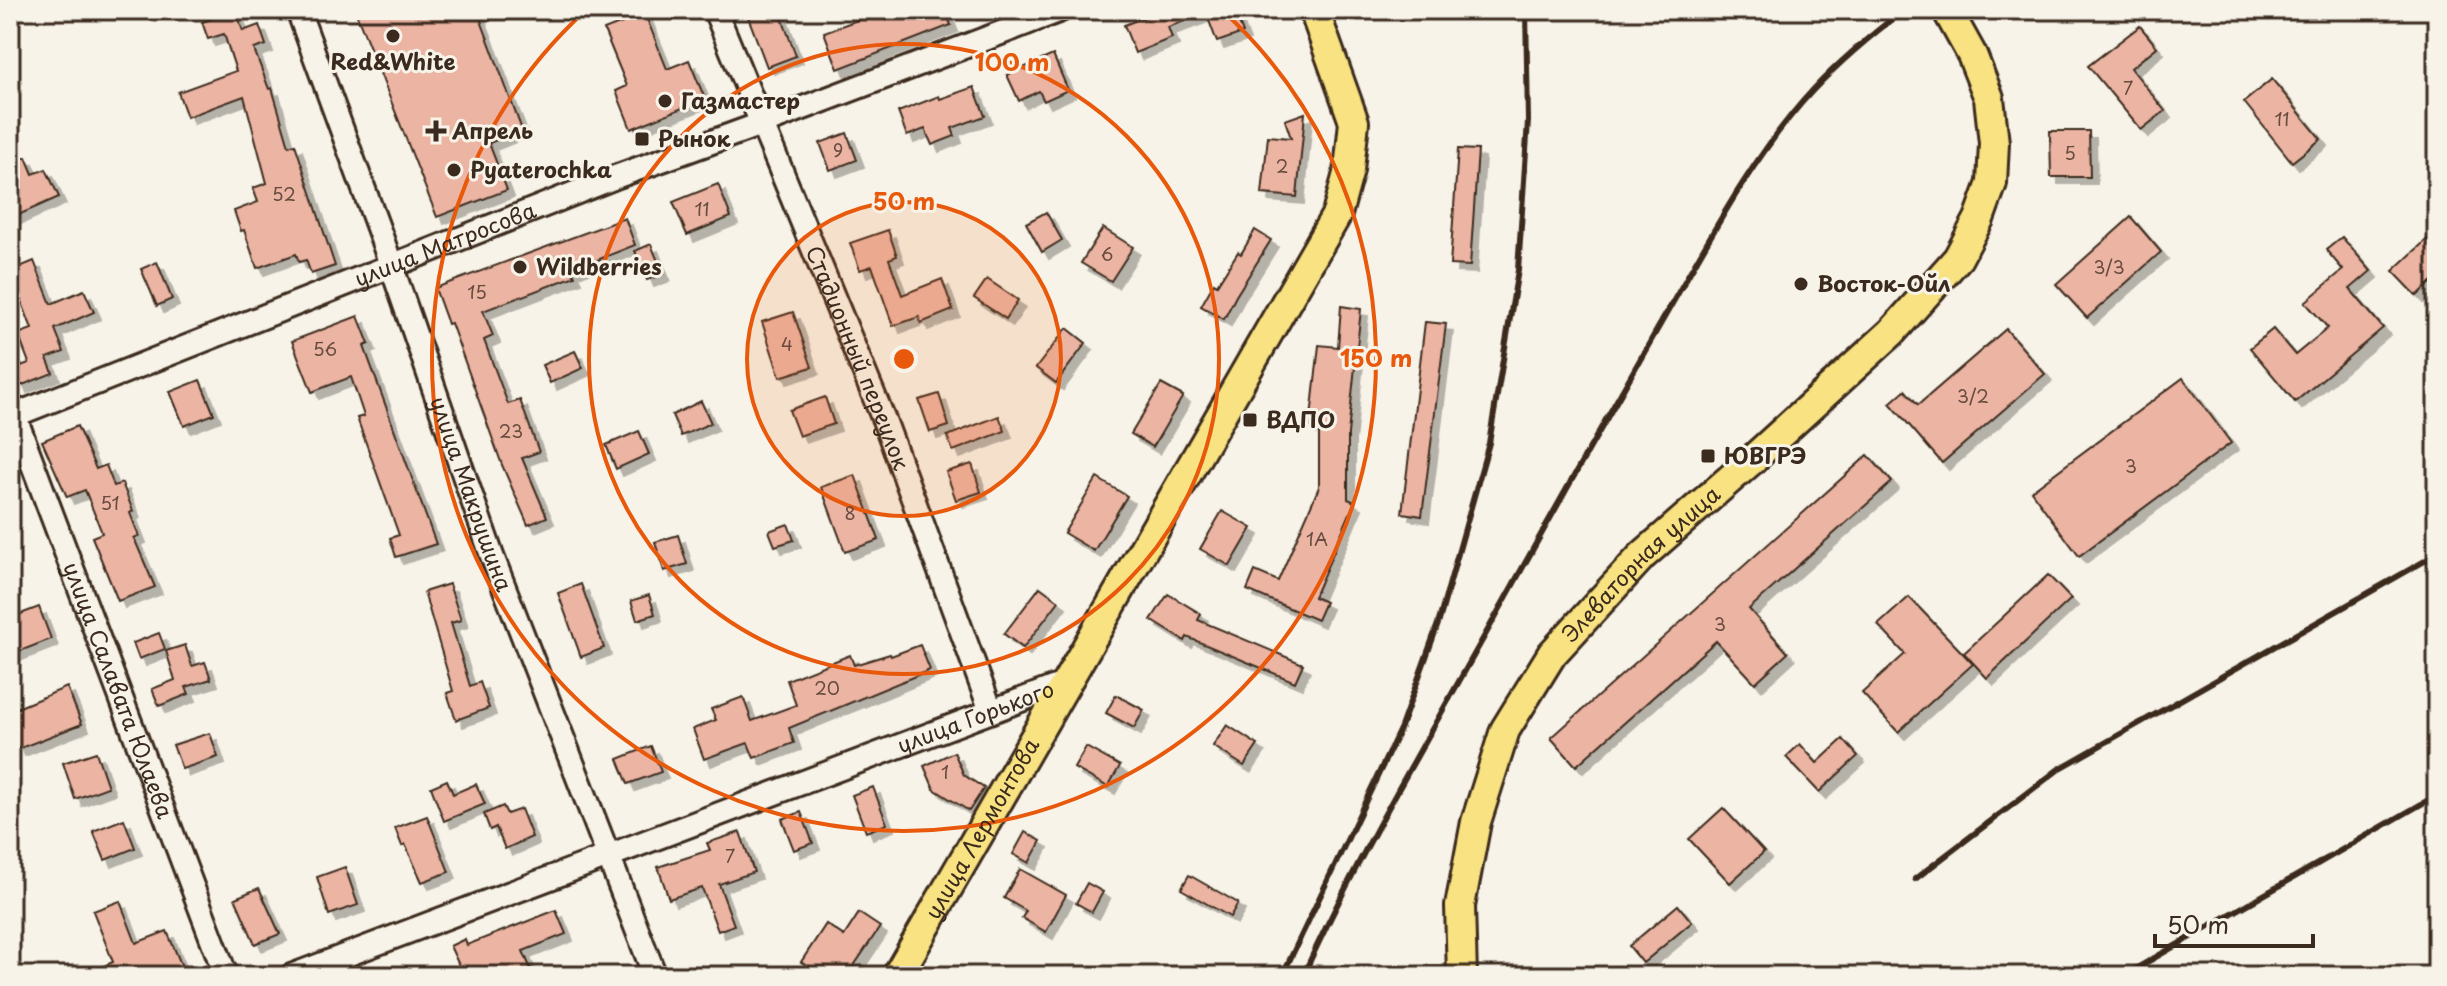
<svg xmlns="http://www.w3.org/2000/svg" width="2447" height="986" viewBox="0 0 2447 986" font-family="'Playpen Sans',sans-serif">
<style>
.building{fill:#ecb4a2;stroke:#3b2a1e;stroke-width:2;filter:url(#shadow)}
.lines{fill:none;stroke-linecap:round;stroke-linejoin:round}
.minor-casing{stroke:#3b2a1e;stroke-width:28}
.major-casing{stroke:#3b2a1e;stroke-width:34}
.minor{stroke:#f7f3e8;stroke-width:22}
.major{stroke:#f8e281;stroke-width:28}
.rail{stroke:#3b2a1e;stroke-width:6}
.ring{fill:none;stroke:#e8590c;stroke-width:4}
.poi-dot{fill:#3b2a1e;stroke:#f7f3e8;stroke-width:3}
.labels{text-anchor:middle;stroke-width:6;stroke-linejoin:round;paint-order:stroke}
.number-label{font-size:18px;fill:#674c3f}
.poi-label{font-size:22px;font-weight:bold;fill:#3b2a1e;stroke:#f7f3e8;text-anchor:start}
.street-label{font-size:22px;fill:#3b2a1e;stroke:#f7f3e8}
.centre{fill:#e8590c;stroke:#f7f3e8;stroke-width:4}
.ring-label{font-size:24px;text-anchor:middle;font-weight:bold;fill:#e8590c;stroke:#f7f3e8;stroke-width:6;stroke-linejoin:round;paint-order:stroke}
</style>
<defs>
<filter id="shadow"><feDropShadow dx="7" dy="7" stdDeviation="0" flood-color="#0004"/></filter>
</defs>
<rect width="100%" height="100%" fill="#f7f3e8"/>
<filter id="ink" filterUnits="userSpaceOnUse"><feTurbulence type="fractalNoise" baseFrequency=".0125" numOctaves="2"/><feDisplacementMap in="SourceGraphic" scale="16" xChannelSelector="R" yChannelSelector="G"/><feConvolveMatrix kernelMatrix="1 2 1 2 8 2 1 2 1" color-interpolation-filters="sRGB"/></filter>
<g filter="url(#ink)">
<g class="building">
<polygon points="355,10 477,10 522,130 489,143 507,190 437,217"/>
<polygon points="756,10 779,10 796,56 767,67 747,14"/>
<polygon points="885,10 945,10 951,25 838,69 824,32"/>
<polygon points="1163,10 1210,10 1210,12 1168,27 1172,38 1135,53 1124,25"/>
<polygon points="1228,10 1234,10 1243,33 1217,42 1208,18"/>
<polygon points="236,11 243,31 259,25 266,45 254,49 269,89 272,88 289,146 295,144 335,266 311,274 306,260 299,262 296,254 257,268 244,230 241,231 234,211 258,202 253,188 267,183 244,96 187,117 178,92 236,71 224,34 208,39 202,22"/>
<polygon points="645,14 667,69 689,60 705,99 631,129 616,91 627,86 604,30"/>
<polygon points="2140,26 2157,47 2131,68 2165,111 2141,130 2088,66"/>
<polygon points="1053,55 1068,90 1044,101 1039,91 1019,101 1007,75"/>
<polygon points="2272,79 2321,139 2292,162 2244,102"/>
<polygon points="974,87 985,116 952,128 955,136 932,145 925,129 907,136 898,112 939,96 940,99"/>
<polygon points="1305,113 1297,197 1262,194 1268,136 1291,138 1285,120"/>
<polygon points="2050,131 2089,131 2090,177 2051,177"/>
<polygon points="847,133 857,160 830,170 820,143"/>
<polygon points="1458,149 1478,150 1470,266 1450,265"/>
<polygon points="26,157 33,174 46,169 59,197 14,217 10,206 10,164"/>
<polygon points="718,184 731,217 687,235 673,202"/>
<polygon points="1046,212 1062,240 1042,252 1026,223"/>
<polygon points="2131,217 2161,252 2087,318 2056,284"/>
<polygon points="625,218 635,245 572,270 575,276 483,311 493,336 484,340 508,404 520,400 539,452 522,458 547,517 528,525 502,465 451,323 448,324 435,288"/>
<polygon points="1103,228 1133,247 1111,281 1081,263"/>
<polygon points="888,230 897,256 889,259 902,295 942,279 953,310 921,323 919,317 893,326 872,266 860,270 850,243"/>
<polygon points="1255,230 1271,240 1236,296 1224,319 1201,306 1214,283 1217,285 1238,252 1241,254"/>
<polygon points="2437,230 2437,277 2417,296 2393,271"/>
<polygon points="2342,237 2371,271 2350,289 2383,328 2295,402 2250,348 2273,329 2295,355 2328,328 2305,302 2343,270 2326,250"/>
<polygon points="651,244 663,274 647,280 635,251"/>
<polygon points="34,261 51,304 84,290 94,312 55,329 64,352 47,358 53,373 20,386 13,369 29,363 18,334 32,329 10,271"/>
<polygon points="157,262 172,299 157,306 141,269"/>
<polygon points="987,279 1018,300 1006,319 974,298"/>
<polygon points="1341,306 1361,309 1348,434 1348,499 1355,502 1314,597 1325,602 1317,620 1247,590 1255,571 1278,581 1319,487 1319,427 1310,427 1319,345 1338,347"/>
<polygon points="793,312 812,367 780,377 762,322"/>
<polygon points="358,316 369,344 364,346 436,544 396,557 390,538 399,535 357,418 364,416 351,377 312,392 292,341"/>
<polygon points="1425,322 1446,324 1422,516 1402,513"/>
<polygon points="1067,328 1086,343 1056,383 1036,368"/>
<polygon points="2006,329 2045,374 1942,463 1890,403 1905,390 1918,405"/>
<polygon points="575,351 583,368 550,383 542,365"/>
<polygon points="2183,378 2231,443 2079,556 2031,491"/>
<polygon points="200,380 214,414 184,426 170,392"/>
<polygon points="1161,384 1183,396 1153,447 1131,434"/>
<polygon points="939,394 949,426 930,432 919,400"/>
<polygon points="825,397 834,424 799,436 789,410"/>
<polygon points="701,401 711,423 681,436 672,415"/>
<polygon points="999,416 1005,431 953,451 947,436"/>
<polygon points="77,426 96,469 106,465 114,486 122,483 133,511 130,513 139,536 134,538 155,587 118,601 92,537 102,533 85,490 67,497 42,441"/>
<polygon points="639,431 649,454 616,469 606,445"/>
<polygon points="1868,455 1892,482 1749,609 1788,653 1755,683 1716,641 1576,766 1551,738"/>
<polygon points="972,464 981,492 956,500 946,472"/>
<polygon points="855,475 879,540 845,552 821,487"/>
<polygon points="1097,478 1127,496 1094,551 1064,533"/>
<polygon points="1222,511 1252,528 1230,566 1200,549"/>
<polygon points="788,524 794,540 775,546 769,531"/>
<polygon points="678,535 687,564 664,571 655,542"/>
<polygon points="2048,575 2071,599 1987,678 1964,653"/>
<polygon points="449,584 461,620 451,623 470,686 480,682 489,708 456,720 447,693 453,691 424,592"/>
<polygon points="581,584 604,648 581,657 558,593"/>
<polygon points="1040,587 1059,601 1023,648 1004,634"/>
<polygon points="1168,594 1201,614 1198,620 1303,664 1295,682 1187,637 1185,641 1151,620"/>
<polygon points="649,595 655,614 637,620 631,601"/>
<polygon points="1909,597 1973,664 1898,732 1862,693 1905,654 1878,625"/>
<polygon points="39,607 51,639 10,655 10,618"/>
<polygon points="159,633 165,649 139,659 133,643"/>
<polygon points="185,645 192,666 205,662 211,679 186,687 189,694 159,706 152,689 175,680 166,651"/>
<polygon points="920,645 930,670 789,728 794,743 754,758 748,743 704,759 693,729 716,720 711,709 743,697 752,721 796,705 787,680 850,655 854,665 890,654 891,656"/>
<polygon points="67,687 82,724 18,749 10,728 10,711"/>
<polygon points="1116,695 1144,710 1134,728 1106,713"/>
<polygon points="1227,725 1258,745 1244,766 1213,746"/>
<polygon points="210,733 218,757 182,769 173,745"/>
<polygon points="1843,739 1858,756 1819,792 1786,757 1800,744 1817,763"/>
<polygon points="651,746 661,772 628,784 618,759"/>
<polygon points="1086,747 1120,766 1108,787 1074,768"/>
<polygon points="96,752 108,787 75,799 63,763"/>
<polygon points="954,752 964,775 984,788 969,811 934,789 924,766"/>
<polygon points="447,780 453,794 476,784 485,804 444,821 431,787"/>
<polygon points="873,787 887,824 866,832 852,795"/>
<polygon points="503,806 507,814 521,809 532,837 505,849 496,827 490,830 484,814"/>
<polygon points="1723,808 1764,852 1730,883 1689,839"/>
<polygon points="801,812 813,843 794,850 782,819"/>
<polygon points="427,816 449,872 422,882 405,844 402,846 395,828"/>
<polygon points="124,819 135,848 105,860 93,831"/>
<polygon points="740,832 754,872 719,884 734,925 718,931 702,888 669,899 658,867 710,850 707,843"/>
<polygon points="1025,832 1041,841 1029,863 1013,854"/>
<polygon points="345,867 358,905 329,915 317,877"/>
<polygon points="1020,869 1066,895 1046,932 1022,918 1026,911 1004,898"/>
<polygon points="1189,875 1238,903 1230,917 1181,889"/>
<polygon points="1087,883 1103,892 1092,912 1076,903"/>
<polygon points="259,888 280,934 255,944 235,898"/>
<polygon points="120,901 136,943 167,931 183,969 165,976 81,976 113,962 93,911"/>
<polygon points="1678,905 1692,922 1643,963 1629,946"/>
<polygon points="556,910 566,934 523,951 534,976 464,976 450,946 465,939 467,945"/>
<polygon points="859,913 880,927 847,976 823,976 801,962 826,924 844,936"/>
</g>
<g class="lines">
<g class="minor-casing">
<g id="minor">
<path id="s1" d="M 298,10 L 381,236 L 492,556 L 655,976"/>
<path id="s2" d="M 715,10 L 886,425 L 991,711"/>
<path id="s3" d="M 10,404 L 226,976"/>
<path id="s4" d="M 10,417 L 618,176 L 761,124 L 1061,10"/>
<path id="s5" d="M 291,976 L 1066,683"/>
</g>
</g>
<g class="major-casing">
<g id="major">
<path id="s6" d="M 897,976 L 1337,214 L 1349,170 L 1354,122 L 1314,10"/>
<path id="s7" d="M 1462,976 L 1460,906 L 1476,822 L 1505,730 L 1552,654 L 1642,556 L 1753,459 L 1892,332 L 1958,258 L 1979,219 L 1992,183 L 1994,143 L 1989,98 L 1972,55 L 1947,10"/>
</g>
</g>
<use href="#minor" class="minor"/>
<use href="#major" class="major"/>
<g class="rail">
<polyline points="1915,879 2059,769 2437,554"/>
<polyline points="1282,976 1401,727 1439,621 1489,443 1518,270 1528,121 1526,10"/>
<path d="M 1303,976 C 1366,838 1445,709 1518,576 C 1565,491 1613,407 1661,323 C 1706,245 1752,156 1813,90 C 1841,60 1871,35 1904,10"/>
<polyline points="2123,976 2437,795"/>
</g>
</g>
</g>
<circle cx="904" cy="359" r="157" fill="#e8590c" fill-opacity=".12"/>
<g class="ring">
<circle cx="904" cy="359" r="157"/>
<circle cx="904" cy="359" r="315"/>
<path d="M1223 11A472 472 0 1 1 585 11"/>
</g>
<g class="poi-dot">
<circle cx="393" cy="36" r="8"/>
<circle cx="665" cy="101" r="8"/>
<path d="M432 119h8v8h8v8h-8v8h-8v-8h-8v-8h8z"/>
<rect x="634" y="131" width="16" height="16" rx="4"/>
<circle cx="454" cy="170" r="8"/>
<circle cx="520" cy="267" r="8"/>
<circle cx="1801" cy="284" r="8"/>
<rect x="1242" y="412" width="16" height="16" rx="4"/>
<rect x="1700" y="448" width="16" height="16" rx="4"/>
</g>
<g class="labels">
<g class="number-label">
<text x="2128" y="95">7</text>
<text x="2282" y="126">11</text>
<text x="838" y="157">9</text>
<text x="2070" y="160">5</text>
<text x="1282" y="173">2</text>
<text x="284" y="201">52</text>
<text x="702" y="216">11</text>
<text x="1107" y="261">6</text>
<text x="2109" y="274">3/3</text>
<text x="477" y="299">15</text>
<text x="787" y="351">4</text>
<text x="325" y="356">56</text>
<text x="1973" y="403">3/2</text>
<text x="511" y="438">23</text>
<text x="2131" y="473">3</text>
<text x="110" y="510">51</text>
<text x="850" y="520">8</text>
<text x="1317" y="546">1А</text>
<text x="1720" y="631">3</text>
<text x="827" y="695">20</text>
<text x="945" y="779">1</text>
<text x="730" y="863">7</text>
</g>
<g class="poi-label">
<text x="393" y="70" text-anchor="middle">Red&amp;White</text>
<text x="681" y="109">Газмастер</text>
<text x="452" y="139">Апрель</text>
<text x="658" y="147">Рынок</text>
<text x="470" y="178">Pyaterochka</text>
<text x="536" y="275">Wildberries</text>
<text x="1817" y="292">Восток-Ойл</text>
<text x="1266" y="428">ВДПО</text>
<text x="1724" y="464">ЮВГРЭ</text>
</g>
<g class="street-label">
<text dy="8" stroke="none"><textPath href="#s4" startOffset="468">улица Матросова</textPath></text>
<text dy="8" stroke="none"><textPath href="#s2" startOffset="376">Стадионный переулок</textPath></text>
<text dy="8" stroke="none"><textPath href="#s1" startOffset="514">улица Макрушина</textPath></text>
<text dy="8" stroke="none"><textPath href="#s7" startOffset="468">Элеваторная улица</textPath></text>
<text dy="8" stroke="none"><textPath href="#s3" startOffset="306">улица Салавата Юлаева</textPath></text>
<text dy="8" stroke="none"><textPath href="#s5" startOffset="732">улица Горького</textPath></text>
<text dy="8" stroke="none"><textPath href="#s6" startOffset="170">улица Лермонтова</textPath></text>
</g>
</g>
<circle cx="904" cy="359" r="12" class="centre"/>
<g class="ring-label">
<text x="1012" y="71">100 m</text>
<text x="904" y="210">50 m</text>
<text x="1376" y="367">150 m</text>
</g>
<rect width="2447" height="986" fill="none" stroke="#f7f3e8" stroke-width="40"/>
<rect x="20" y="20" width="2407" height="946" fill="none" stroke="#3b2a1e" stroke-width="3" filter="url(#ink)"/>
<path d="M2155 934v12h158v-12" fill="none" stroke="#3b2a1e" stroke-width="4"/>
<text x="2167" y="934" font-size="24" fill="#3b2a1e" stroke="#f7f3e8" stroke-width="6" paint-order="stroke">50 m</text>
</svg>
